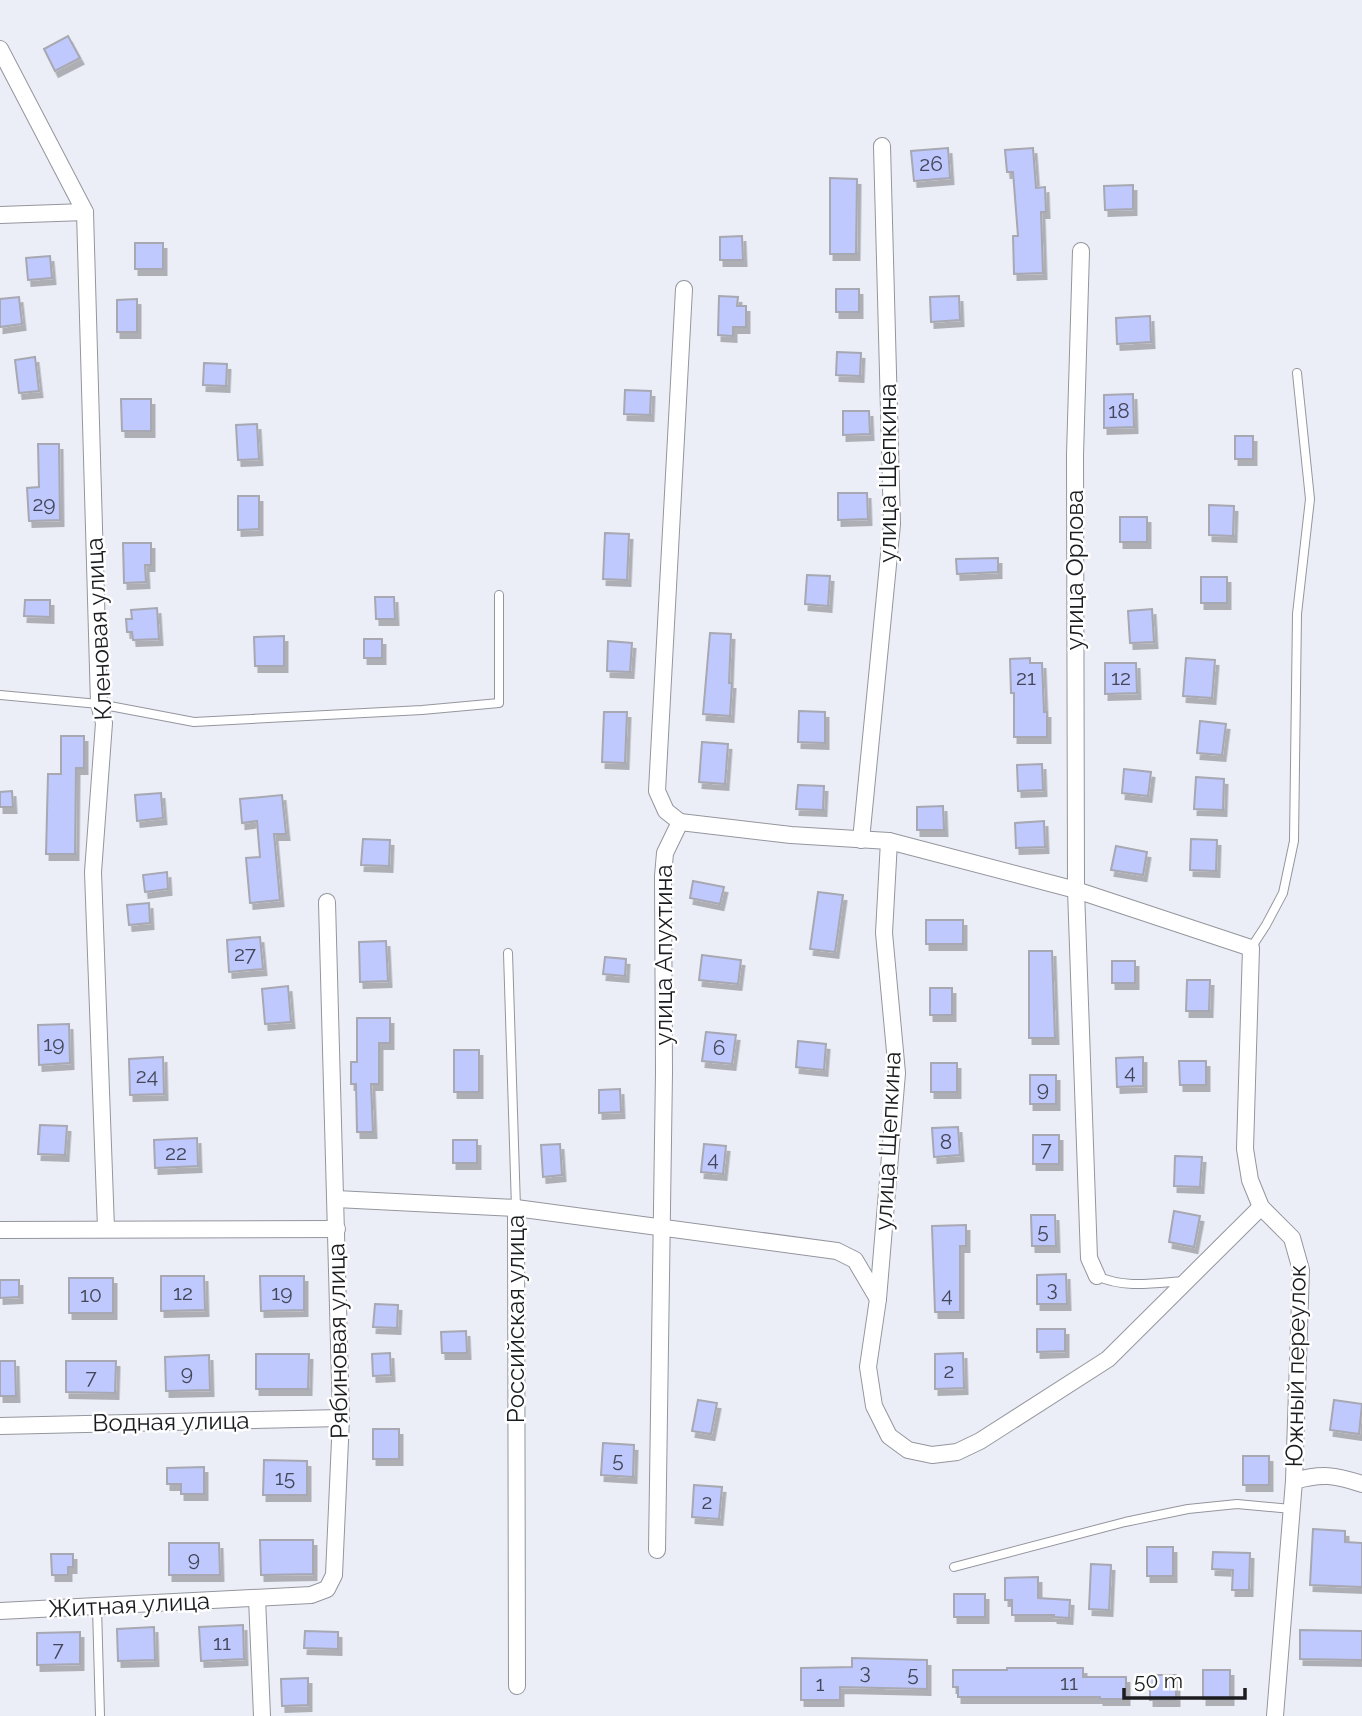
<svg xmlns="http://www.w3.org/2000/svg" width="1362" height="1716" viewBox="0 0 1362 1716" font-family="Raleway,sans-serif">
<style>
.building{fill:#bfc9fe;stroke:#a7a8b1;stroke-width:2;filter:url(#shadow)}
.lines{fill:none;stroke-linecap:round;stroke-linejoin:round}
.lane-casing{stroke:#94969e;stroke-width:10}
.street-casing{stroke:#94969e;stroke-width:18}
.lane{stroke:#fff;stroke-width:8}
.street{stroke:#fff;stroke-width:16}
.labels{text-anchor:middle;stroke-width:5;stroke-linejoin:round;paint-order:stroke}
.number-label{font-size:21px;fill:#444757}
.street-label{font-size:24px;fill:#1b1c1f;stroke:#fff}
</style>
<defs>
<filter id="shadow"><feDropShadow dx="3.5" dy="6" stdDeviation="0" flood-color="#0004"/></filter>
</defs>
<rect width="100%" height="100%" fill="#eceef7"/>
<g class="building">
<polygon points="68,36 80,58 55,71 44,49"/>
<polygon points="948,148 950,178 914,181 911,151"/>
<polygon points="1033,148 1036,188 1045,187 1046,212 1041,212 1043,273 1014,274 1013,236 1018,236 1013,172 1007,172 1005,150"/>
<polygon points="830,178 857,179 856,254 830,254"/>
<polygon points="1133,185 1133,209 1105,210 1104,186"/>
<polygon points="742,236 743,260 720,260 720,237"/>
<rect x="135" y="243" width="28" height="26"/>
<polygon points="50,256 52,278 28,280 26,258"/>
<rect x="836" y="289" width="23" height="23"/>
<polygon points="719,296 738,297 737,306 746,306 746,327 733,327 733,336 718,335"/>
<polygon points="959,296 960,320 931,322 930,297"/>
<polygon points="19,297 22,324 0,327 0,299"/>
<polygon points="137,299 137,332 117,332 117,300"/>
<polygon points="1150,316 1151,342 1117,344 1116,318"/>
<polygon points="837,352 861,353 860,376 836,375"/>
<polygon points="35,357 39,391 19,393 15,360"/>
<polygon points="204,363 227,364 226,386 203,385"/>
<polygon points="625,390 651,391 650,415 624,414"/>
<polygon points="1133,394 1134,427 1104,428 1104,395"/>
<polygon points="121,399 151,399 151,431 122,431"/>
<polygon points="843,411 869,411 870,434 843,435"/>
<polygon points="257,424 259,459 238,460 236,425"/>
<rect x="1235" y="436" width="18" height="23"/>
<polygon points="38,444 59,444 60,520 29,521 27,488 39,487"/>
<polygon points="838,493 867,493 868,519 838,520"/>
<polygon points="238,496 259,496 259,529 238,530"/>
<polygon points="1209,505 1234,506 1233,536 1209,535"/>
<rect x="1120" y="517" width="27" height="25"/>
<polygon points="605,533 629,534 627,580 603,579"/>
<polygon points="123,543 151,543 151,565 145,565 146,582 124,583"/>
<polygon points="998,558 998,572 957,574 956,559"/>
<polygon points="807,575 830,576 828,606 805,604"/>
<rect x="1201" y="577" width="26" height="26"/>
<polygon points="375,597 394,597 395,619 376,619"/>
<polygon points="25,600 50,600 50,617 24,616"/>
<polygon points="157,608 159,639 133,640 132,632 127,632 126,619 132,619 131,610"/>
<polygon points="1152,609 1154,642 1130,643 1128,611"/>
<polygon points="710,633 731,634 729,683 732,683 730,716 703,714"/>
<polygon points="284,636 284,666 255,666 254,637"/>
<rect x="364" y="639" width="18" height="19"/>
<polygon points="608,641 632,643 630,672 607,671"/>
<polygon points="1030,658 1030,663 1042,663 1044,712 1047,712 1047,737 1014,737 1014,693 1011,693 1010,659"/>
<polygon points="1186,658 1215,660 1212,698 1183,696"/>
<polygon points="1105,663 1136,663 1137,693 1105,694"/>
<polygon points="799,711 825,712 825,743 798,742"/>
<polygon points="604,712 627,712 625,763 602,762"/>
<polygon points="1200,721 1226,724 1222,755 1197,753"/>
<polygon points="61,736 84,736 84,768 76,768 75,854 46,854 48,774 61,774"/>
<polygon points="702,742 728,744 725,784 699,782"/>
<polygon points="1042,764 1043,790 1018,791 1017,765"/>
<polygon points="1124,769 1151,772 1148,796 1122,793"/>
<polygon points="1196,777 1224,779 1223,810 1194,809"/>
<polygon points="798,785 824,786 823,810 796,809"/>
<polygon points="12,791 13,807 0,807 0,792"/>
<polygon points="161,793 163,818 137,821 135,795"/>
<polygon points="282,795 286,834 274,834 280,900 250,903 246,858 260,857 257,821 242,823 240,799"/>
<polygon points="943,806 944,830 917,830 917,807"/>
<polygon points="1044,821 1045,847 1016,848 1015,823"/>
<polygon points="363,839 390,840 389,866 361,865"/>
<polygon points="1191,839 1217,840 1216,871 1190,870"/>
<polygon points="1116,846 1147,852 1143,875 1111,870"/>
<polygon points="167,872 168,889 145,892 143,875"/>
<polygon points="693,881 724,887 720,904 690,898"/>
<polygon points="818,892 843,895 835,952 810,949"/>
<polygon points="149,903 150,923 129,925 127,905"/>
<rect x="926" y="920" width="37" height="24"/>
<polygon points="260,937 263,969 229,972 227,940"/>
<polygon points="386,941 388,981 360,982 359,942"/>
<polygon points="1029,951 1052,951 1055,1038 1029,1038"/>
<polygon points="702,955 741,960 738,984 699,980"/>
<polygon points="605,957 626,959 625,976 603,974"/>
<rect x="1112" y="961" width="23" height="22"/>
<polygon points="1187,980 1210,980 1209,1011 1186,1011"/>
<polygon points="288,986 291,1022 265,1024 262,989"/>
<rect x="930" y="988" width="22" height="27"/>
<polygon points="357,1018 390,1018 390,1043 379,1043 379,1084 371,1084 373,1132 357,1132 356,1084 351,1084 351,1062 357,1062"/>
<polygon points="69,1024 70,1063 39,1065 38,1025"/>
<polygon points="706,1032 736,1035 732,1064 702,1061"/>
<polygon points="798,1041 826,1044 824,1070 796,1067"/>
<rect x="454" y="1050" width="25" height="42"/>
<polygon points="163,1057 164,1094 130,1095 129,1059"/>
<polygon points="1143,1057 1143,1086 1117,1087 1116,1058"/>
<polygon points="1179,1061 1206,1061 1206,1085 1180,1085"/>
<rect x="931" y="1063" width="26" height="29"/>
<rect x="1030" y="1075" width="26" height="29"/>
<polygon points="620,1089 621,1112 599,1113 599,1090"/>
<polygon points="40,1125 67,1126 65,1155 38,1154"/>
<polygon points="958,1127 960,1155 934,1157 932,1128"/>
<rect x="1033" y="1135" width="26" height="29"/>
<polygon points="197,1138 198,1166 155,1168 154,1140"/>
<rect x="453" y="1140" width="24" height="23"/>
<polygon points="560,1144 562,1175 543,1177 541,1145"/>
<polygon points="704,1144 726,1146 723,1174 701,1172"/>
<polygon points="1175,1156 1202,1157 1200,1187 1174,1186"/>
<polygon points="1174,1211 1200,1216 1194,1247 1169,1242"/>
<polygon points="1031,1215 1055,1215 1056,1246 1032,1246"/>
<polygon points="966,1225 966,1246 960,1246 960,1312 935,1312 932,1226"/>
<polygon points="1066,1274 1067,1304 1037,1304 1037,1275"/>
<polygon points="161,1276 204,1276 205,1310 161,1311"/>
<polygon points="260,1276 304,1276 304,1310 261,1311"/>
<rect x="69" y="1278" width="44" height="35"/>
<polygon points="0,1280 19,1280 19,1297 0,1298"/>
<polygon points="375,1304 398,1305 397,1328 373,1327"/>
<polygon points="1037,1329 1065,1329 1065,1351 1037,1352"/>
<polygon points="466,1331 467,1353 442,1353 441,1332"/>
<polygon points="390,1353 391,1375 373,1376 372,1354"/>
<polygon points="963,1353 964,1388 935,1389 935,1354"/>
<polygon points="256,1354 309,1354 308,1389 256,1389"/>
<polygon points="209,1355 210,1390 166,1391 165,1357"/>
<polygon points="0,1361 15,1361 16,1396 0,1396"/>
<polygon points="66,1361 116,1361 115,1393 66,1392"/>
<polygon points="698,1400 717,1403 711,1434 692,1431"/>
<polygon points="1334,1400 1362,1404 1359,1434 1330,1430"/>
<rect x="373" y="1429" width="26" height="30"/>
<polygon points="603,1443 634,1445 633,1477 601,1475"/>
<rect x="1243" y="1456" width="26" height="29"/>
<polygon points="264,1460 307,1461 307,1495 263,1495"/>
<polygon points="204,1467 204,1494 181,1494 181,1484 167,1484 167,1468"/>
<polygon points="694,1485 722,1487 719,1519 692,1517"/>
<polygon points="1313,1529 1345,1531 1345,1542 1362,1543 1362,1587 1310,1585"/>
<polygon points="260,1540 313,1540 313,1574 261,1575"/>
<polygon points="169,1543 219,1543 220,1575 169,1575"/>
<rect x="1147" y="1547" width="26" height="29"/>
<polygon points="1213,1552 1250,1553 1249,1590 1232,1590 1233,1570 1212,1569"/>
<polygon points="51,1554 73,1554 73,1567 68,1567 68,1575 52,1575"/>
<polygon points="1091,1564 1111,1565 1109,1610 1089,1609"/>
<polygon points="1038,1577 1038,1598 1070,1600 1069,1618 1054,1617 1054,1615 1012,1615 1012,1600 1005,1600 1005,1578"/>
<rect x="954" y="1594" width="31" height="23"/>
<polygon points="243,1625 244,1659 201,1661 199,1627"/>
<polygon points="154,1627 155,1660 118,1661 117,1629"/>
<polygon points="1300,1630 1362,1631 1362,1660 1300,1659"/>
<polygon points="305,1631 338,1632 338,1649 304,1648"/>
<polygon points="80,1632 80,1664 37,1665 37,1633"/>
<polygon points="852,1658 927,1660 927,1689 840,1687 840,1700 801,1700 801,1668 852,1667"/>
<polygon points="1007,1668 1083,1668 1083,1677 1126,1677 1126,1699 1100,1699 1100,1697 958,1697 958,1687 953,1687 953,1670 1007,1670"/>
<rect x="1203" y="1670" width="27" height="29"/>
<rect x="1150" y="1675" width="26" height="25"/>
<polygon points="308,1678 308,1705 282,1706 281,1679"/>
</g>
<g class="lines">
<g class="lane-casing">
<g id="lane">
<polyline points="0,695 99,704 194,722 422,710 499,703 499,595"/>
<polyline points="1251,948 1266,925 1283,893 1294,841 1297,614 1310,499 1297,373"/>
<polyline points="508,953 516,1208"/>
<path d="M 1097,1276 C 1125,1289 1155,1283 1185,1281"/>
<polyline points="954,1567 1125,1522 1188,1509 1237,1504 1291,1509"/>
<polyline points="97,1607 100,1716"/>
</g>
</g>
<g class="street-casing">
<g id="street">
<polyline points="0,49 85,212 99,704 104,723 93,872 106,1228"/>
<polyline points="0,215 85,212"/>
<polyline points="1081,251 1075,455 1076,890 1089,1258 1097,1276"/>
<polyline points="680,822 791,835 889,841 1076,890 1251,948 1245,1149 1250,1180 1261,1207 1292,1238 1301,1270 1294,1481 1275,1716"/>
<polyline points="680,822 666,811 657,791 684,289"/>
<polyline points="861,840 892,524 882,146"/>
<polyline points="889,841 884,933 897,1073 878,1299 868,1367 874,1406 889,1436 908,1450 932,1455 957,1452 980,1441 1108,1359 1261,1207"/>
<polyline points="336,1199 516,1208 837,1251 855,1260 878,1299"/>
<polyline points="516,1208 517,1686"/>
<polyline points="0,1230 337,1229"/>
<polyline points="0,1426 341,1418"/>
<path d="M 1294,1481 C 1322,1473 1335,1475 1362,1484"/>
<polyline points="657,1550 664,1072 663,876 665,853 680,822"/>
<polyline points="257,1598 262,1716"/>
<polyline points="0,1611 311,1595 327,1589 334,1575 341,1418 327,902"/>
</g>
</g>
<use href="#lane" class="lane"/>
<use href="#street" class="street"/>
</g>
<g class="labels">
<g class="number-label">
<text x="931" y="171">26</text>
<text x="1119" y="418">18</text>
<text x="44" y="511">29</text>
<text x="1026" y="685">21</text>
<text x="1121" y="685">12</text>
<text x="245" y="961">27</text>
<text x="54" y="1051">19</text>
<text x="719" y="1055">6</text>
<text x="1130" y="1079">4</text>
<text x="147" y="1083">24</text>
<text x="1043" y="1096">9</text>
<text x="946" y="1149">8</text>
<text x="1046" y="1156">7</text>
<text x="176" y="1160">22</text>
<text x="713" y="1166">4</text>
<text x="1043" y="1238">5</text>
<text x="1052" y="1296">3</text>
<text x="183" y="1300">12</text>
<text x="282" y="1300">19</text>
<text x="91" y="1302">10</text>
<text x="947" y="1302">4</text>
<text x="949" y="1378">2</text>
<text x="187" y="1380">9</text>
<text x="91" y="1384">7</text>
<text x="618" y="1467">5</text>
<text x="285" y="1485">15</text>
<text x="707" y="1509">2</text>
<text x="194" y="1566">9</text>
<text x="222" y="1650">11</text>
<text x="58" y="1656">7</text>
<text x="865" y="1679">3</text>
<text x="913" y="1681">5</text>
<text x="1069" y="1690">11</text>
<text x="820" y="1691">1</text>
</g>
<g class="street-label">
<text transform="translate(888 473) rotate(-90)" y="8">улица Щепкина</text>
<text transform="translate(1075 570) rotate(-90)" y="8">улица Орлова</text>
<text transform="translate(99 629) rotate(-93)" y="8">Кленовая улица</text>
<text transform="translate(664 955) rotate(-90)" y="8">улица Апухтина</text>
<text transform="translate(888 1141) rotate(-87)" y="8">улица Щепкина</text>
<text transform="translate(516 1319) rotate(-90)" y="8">Российская улица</text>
<text transform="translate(338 1341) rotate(-91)" y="8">Рябиновая улица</text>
<text transform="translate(1296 1366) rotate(-89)" y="8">Южный переулок</text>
<text transform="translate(171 1422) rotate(-1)" y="8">Водная улица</text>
<text transform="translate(129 1605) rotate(-3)" y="8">Житная улица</text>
</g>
</g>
<path d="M1124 1688v10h121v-10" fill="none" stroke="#1b1c1f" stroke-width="3.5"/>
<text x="1134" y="1688" font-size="21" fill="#1b1c1f" stroke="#ffffff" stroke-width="5" paint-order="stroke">50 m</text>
</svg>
